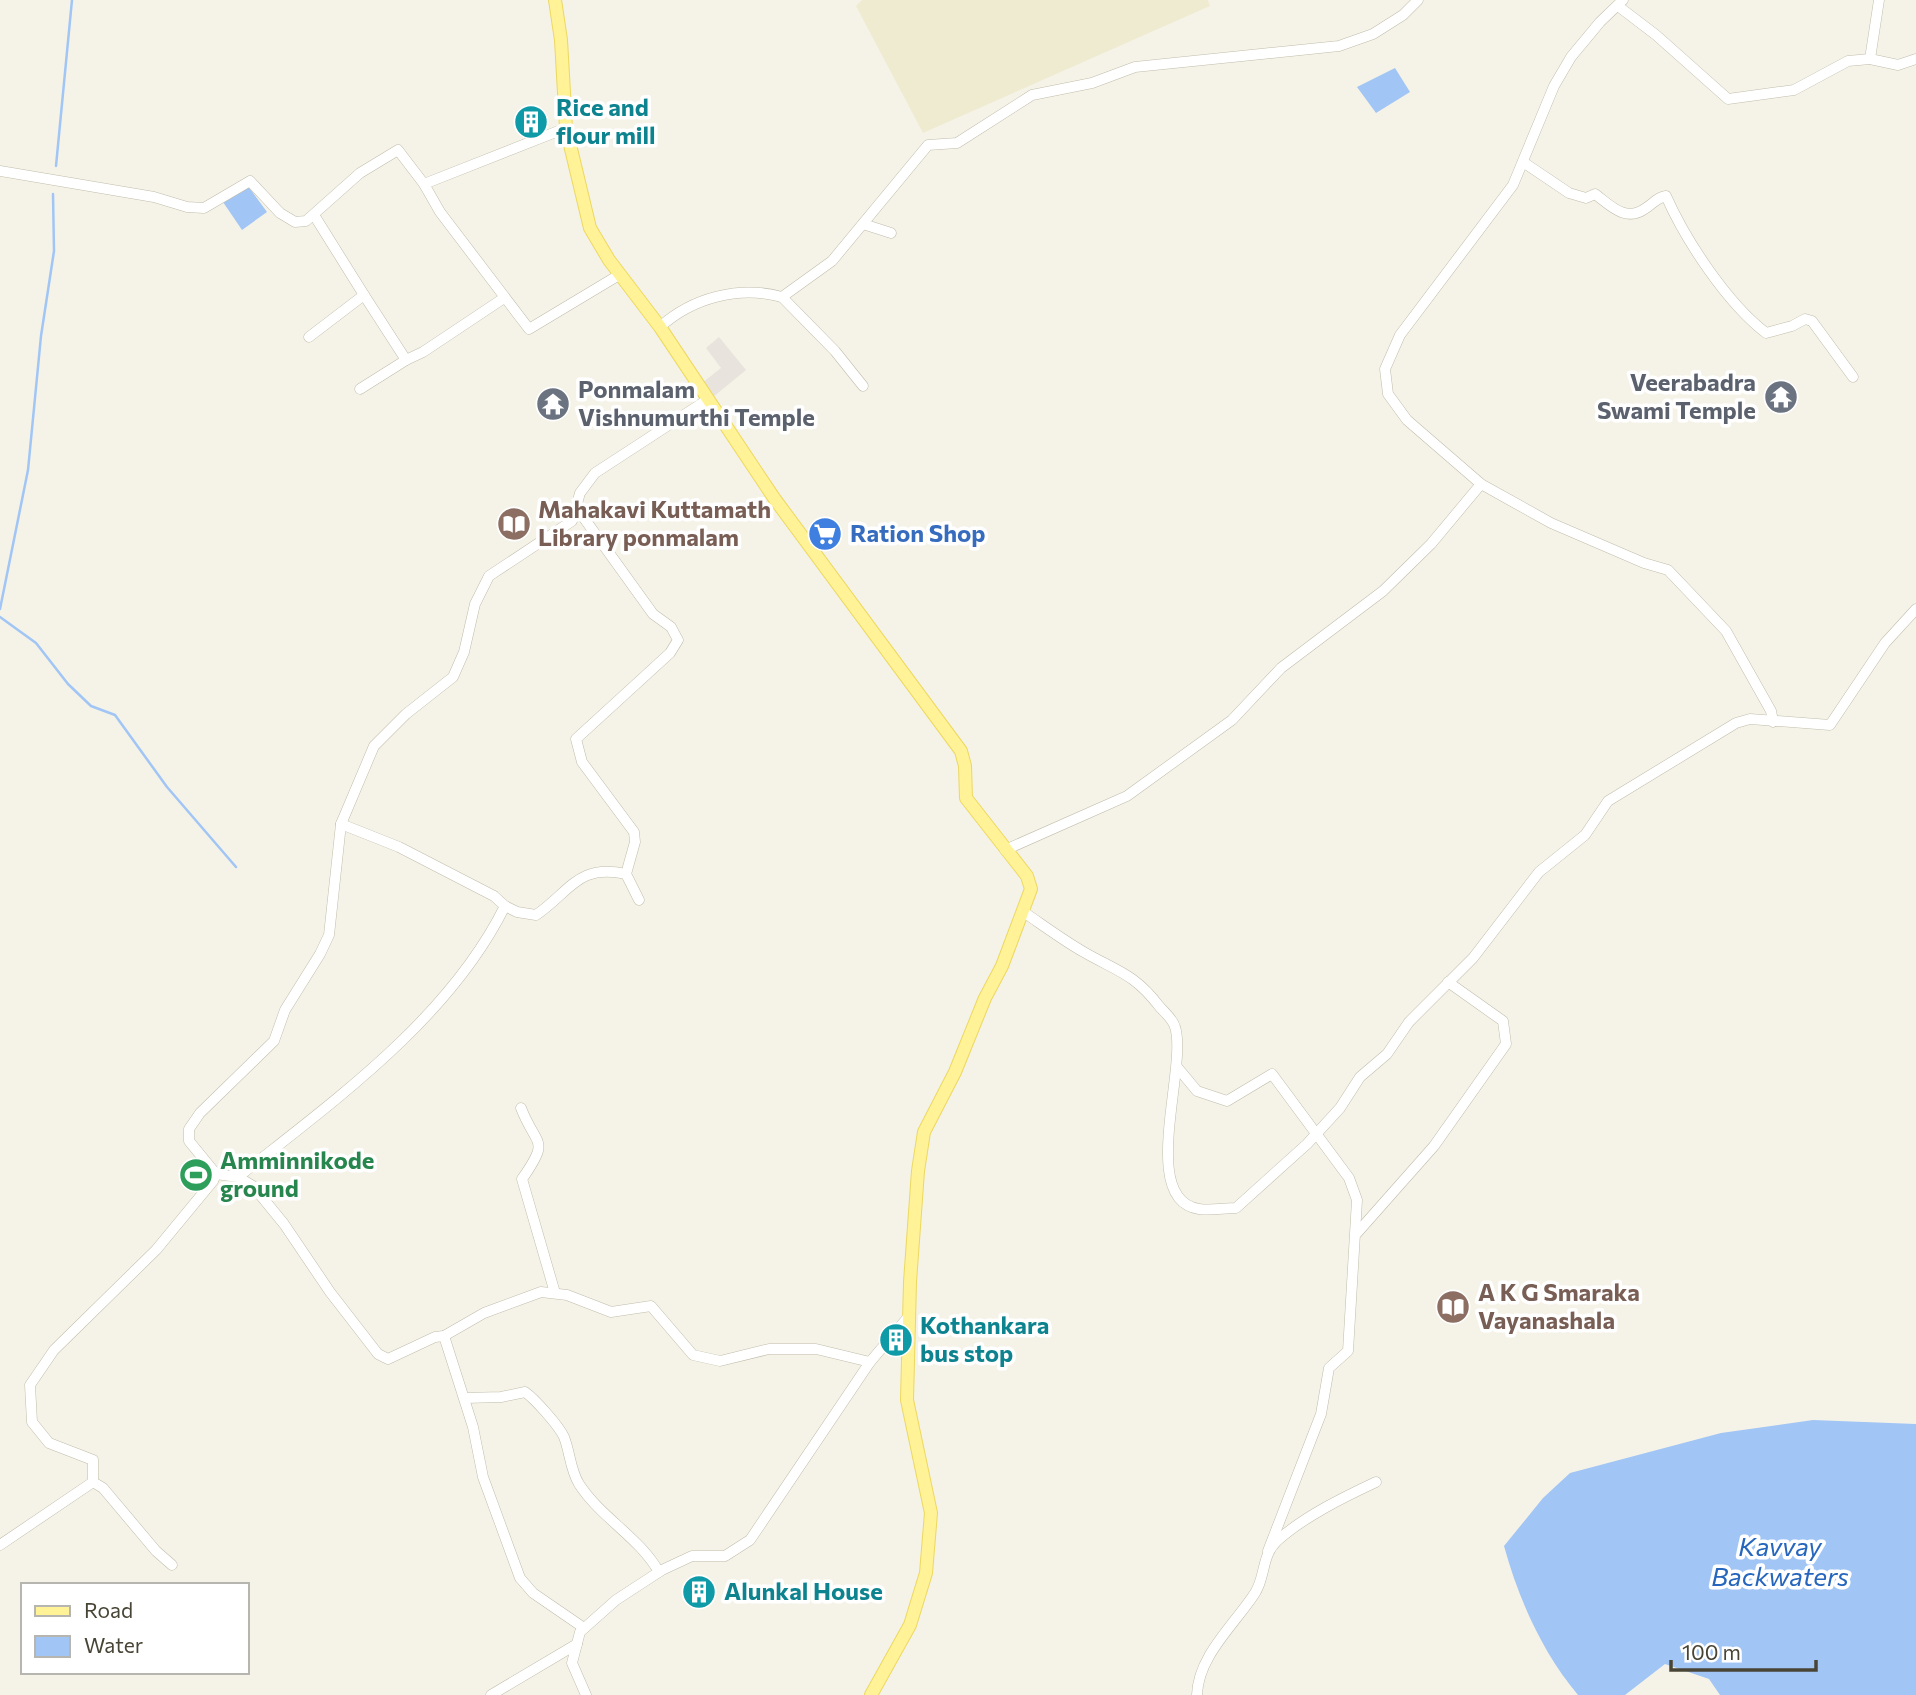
<svg xmlns="http://www.w3.org/2000/svg" width="1916" height="1695" viewBox="0 0 1916 1695" font-family="Commissioner,sans-serif">
<style>
.industrial{fill:#e8e4dd}
.education{fill:#efebd1}
.water{fill:#a1c5f5}
.lines{fill:none;stroke-linecap:round;stroke-linejoin:round}
.stream{stroke:#a1c5f5;stroke-width:2.5}
.minor-casing{stroke:#c1bdaa;stroke-width:11}
.major-casing{stroke:#ecd860;stroke-width:14}
.minor{stroke:#fff;stroke-width:10}
.major{stroke:#fff297;stroke-width:12}
.labels{text-anchor:middle;stroke-width:7;stroke-linejoin:round;paint-order:stroke}
.culture-label{font-size:24px;font-weight:bold;fill:#0d838f;stroke:#fff;text-anchor:start}
.worship-label{font-size:24px;font-weight:bold;fill:#5b616d;stroke:#fff;text-anchor:end}
.education-label{font-size:24px;font-weight:bold;fill:#785e54;stroke:#fff;text-anchor:start}
.shop-label{font-size:24px;font-weight:bold;fill:#366cbe;stroke:#fff;text-anchor:start}
.leisure-label{font-size:24px;font-weight:bold;fill:#27864d;stroke:#fff;text-anchor:start}
.water-label{font-size:26px;font-style:italic;fill:#2766bd;stroke:#fff}
</style>
<rect width="100%" height="100%" fill="#f5f3e8"/>
<polygon class="industrial" points="719,337 746,370 713,397 702,383 721,368 706,348"/>
<polygon class="education" points="862,0 1208,0 1210,6 923,133 856,6"/>
<g class="water">
<polygon points="1395,68 1410,92 1376,113 1357,87"/>
<polygon points="248,186 267,212 242,230 223,202"/>
<path d="M 1813,1420 L 1916,1424 L 1916,1695 L 1720,1695 L 1709,1679 L 1665,1664 L 1625,1695 L 1578,1695 C 1542,1652 1519,1600 1504,1546 L 1543,1498 L 1570,1473 L 1721,1433 Z"/>
</g>
<g class="lines">
<g class="stream">
<polyline points="56,166 72,0"/>
<polyline points="0,609 28,470 41,336 54,251 53,194"/>
<polyline points="0,617 36,643 68,684 91,706 115,715 167,787 236,867"/>
</g>
<g class="minor-casing">
<g id="minor">
<polyline points="1623,0 1600,22 1571,57 1554,86 1513,185 1400,335 1385,369 1388,394 1407,420 1481,484 1551,523 1644,563 1668,570 1726,631 1771,711 1773,722"/>
<polyline points="1618,6 1656,35 1728,99 1794,90 1848,61 1870,59 1898,65 1916,59"/>
<polyline points="1870,59 1879,0"/>
<path d="M 1523,162 L 1569,193 L 1586,198 L 1595,194 C 1611,206 1626,223 1646,208 C 1654,203 1656,198 1666,196 C 1686,241 1727,303 1766,333 L 1792,326 L 1805,319 L 1812,321 L 1853,377"/>
<polyline points="0,171 154,197 187,207 204,208 250,181 280,213 295,222 306,221 360,173 398,150 424,184 566,128"/>
<polyline points="424,184 440,212 529,329 619,275"/>
<polyline points="863,224 891,233"/>
<polyline points="782,297 835,351 863,386"/>
<path d="M 660,327 C 692,298 739,285 782,297 L 832,261 L 928,145 L 957,143 L 1032,95 L 1092,83 L 1135,67 L 1339,46 L 1373,34 L 1403,15 L 1418,0"/>
<polyline points="309,337 364,295 314,215"/>
<polyline points="406,360 423,352 504,298"/>
<polyline points="360,389 406,360 364,295"/>
<polyline points="576,507 653,614 671,627 678,640 670,653 576,739 582,762 634,832 635,842 626,874 639,900"/>
<polyline points="1005,850 1127,796 1232,720 1281,668 1383,591 1431,544 1481,484"/>
<path d="M 505,906 L 517,912 L 536,915 C 570,892 578,863 626,874"/>
<path d="M 1025,913 C 1044,926 1063,940 1082,951 C 1116,971 1134,973 1159,1006 C 1164,1012 1173,1019 1175,1027 C 1188,1067 1138,1200 1199,1209 C 1211,1211 1224,1208 1236,1208 L 1307,1144 L 1340,1108 L 1360,1077 L 1387,1054 L 1409,1022 L 1473,958 L 1539,872 L 1585,835 L 1608,801 L 1736,723 L 1750,719 L 1830,725 L 1885,643 L 1916,609"/>
<polyline points="1177,1067 1197,1091 1227,1101 1272,1074 1349,1178 1357,1200 1348,1351 1329,1368 1321,1414 1268,1551"/>
<path d="M 521,1108 C 536,1147 551,1138 522,1179 L 555,1293"/>
<polyline points="216,1174 238,1177 253,1186 284,1224 330,1292 378,1354 388,1359 435,1337 444,1336 473,1427 483,1477 520,1578 533,1593 584,1628"/>
<path d="M 238,1177 C 335,1100 449,1019 505,906 L 494,896 L 399,847 L 341,824"/>
<polyline points="1357,1233 1434,1146 1506,1044 1503,1021 1448,982"/>
<polyline points="444,1336 484,1313 541,1292 567,1295 611,1312 651,1306 693,1355 720,1361 769,1349 816,1349 870,1362"/>
<path d="M 465,1398 L 501,1397 L 525,1392 C 535,1399 559,1426 564,1437 C 570,1452 570,1469 579,1484 C 601,1518 639,1537 659,1572"/>
<polyline points="93,1482 103,1488 156,1551 172,1565"/>
<polyline points="0,1545 93,1482 93,1460 49,1443 32,1422 30,1385 54,1350 156,1250 213,1181 216,1174 189,1141 189,1129 200,1113 274,1041 285,1010 320,954 329,935 341,824 374,746 406,714 453,677 464,652 475,604 489,576 572,521 580,493 595,473 707,400"/>
<polyline points="491,1695 577,1644"/>
<polyline points="586,1695 572,1663 580,1632 616,1600 662,1570 692,1556 725,1556 750,1540 870,1362 909,1316"/>
<path d="M 1197,1695 C 1198,1656 1235,1624 1255,1593 C 1266,1576 1261,1555 1278,1540 C 1305,1516 1344,1497 1376,1482"/>
</g>
</g>
<g class="major-casing">
<polyline id="major" points="555,0 561,40 566,128 590,228 609,260 660,327 774,498 961,751 965,766 966,798 1027,876 1031,889 1002,966 985,998 955,1072 924,1132 918,1171 910,1282 907,1400 931,1513 926,1573 910,1625 871,1695"/>
</g>
<use href="#minor" class="minor"/>
<use href="#major" class="major"/>
</g>
<defs>
<g id="building-disc" transform="scale(1.75)"><circle r="9.5" fill="#0f9aa8" stroke="#fff"/><path d="M-4-6H4V6H1V3H-1V6H-4ZM-2.5-4.3h1.7v1.8h-1.7ZM.8-4.3h1.7v1.8H.8ZM-2.5-1h1.7V.8h-1.7ZM.8-1h1.7V.8H.8Z" fill="#fff"/></g>
<g id="temple-disc" transform="scale(1.75)"><circle r="9.5" fill="#6b7280" stroke="#fff"/><path d="M0-6L5-2H3V0L6.5 2.5H4V6H1.5V3h-3V6H-4V2.5H-6.5L-3 0V-2H-5Z" fill="#fff"/></g>
<g id="library-disc" transform="scale(1.75)"><circle r="9.5" fill="#8d6e63" stroke="#fff"/><path d="M-6-4Q-3-5.5-.7-3.5V5Q-3 3-6 4ZM6-4Q3-5.5 .7-3.5V5Q3 3 6 4Z" fill="#fff"/></g>
<g id="supermarket-disc" transform="scale(1.75)"><circle r="9.5" fill="#3f7fe0" stroke="#fff"/><path d="M-6-5.5h2.5l.6 2H6L4.5 2H-2.5L-4.4-4H-6ZM-1.5 3.2a1.3 1.3 0 1 0 .1 0ZM3 3.2a1.3 1.3 0 1 0 .1 0Z" fill="#fff"/></g>
<g id="stadium-disc" transform="scale(1.75)"><circle r="9.5" fill="#2e9e5b" stroke="#fff"/><path d="M0-5a6.5 5 0 1 0 0 10a6.5 5 0 1 0 0-10ZM-3.5-1.8h7v3.6h-7Z" fill="#fff"/></g>
</defs>
<g fill-rule="evenodd">
<use href="#building-disc" x="531" y="122"/>
<use href="#temple-disc" x="1781" y="397"/>
<use href="#temple-disc" x="553" y="404"/>
<use href="#library-disc" x="514" y="524"/>
<use href="#supermarket-disc" x="825" y="534"/>
<use href="#stadium-disc" x="196" y="1175"/>
<use href="#library-disc" x="1453" y="1307"/>
<use href="#building-disc" x="896" y="1340"/>
<use href="#building-disc" x="699" y="1592"/>
</g>
<g class="labels">
<g class="culture-label">
<text x="556" y="116">Rice and<tspan x="556" dy="28">flour mill</tspan></text>
<text x="920" y="1334">Kothankara<tspan x="920" dy="28">bus stop</tspan></text>
<text x="724" y="1600">Alunkal House</text>
</g>
<g class="worship-label">
<text x="1756" y="391">Veerabadra<tspan x="1756" dy="28">Swami Temple</tspan></text>
<text x="578" y="398" text-anchor="start">Ponmalam<tspan x="578" dy="28">Vishnumurthi Temple</tspan></text>
</g>
<g class="education-label">
<text x="538" y="518">Mahakavi Kuttamath<tspan x="538" dy="28">Library ponmalam</tspan></text>
<text x="1478" y="1301">A K G Smaraka<tspan x="1478" dy="28">Vayanashala</tspan></text>
</g>
<g class="shop-label">
<text x="850" y="542">Ration Shop</text>
</g>
<g class="leisure-label">
<text x="220" y="1169">Amminnikode<tspan x="220" dy="28">ground</tspan></text>
</g>
<g class="water-label">
<text x="1780" y="1556">Kavvay<tspan x="1780" dy="30">Backwaters</tspan></text>
</g>
</g>
<rect x="21" y="1583" width="228" height="91" fill="#ffffff" stroke="#b6b5af" stroke-width="2"/>
<rect x="35" y="1606" width="35" height="10" fill="#fff297" stroke="#b6b5af" stroke-width="2"/>
<text x="84" y="1618" font-size="21" fill="#494536">Road</text>
<rect x="35" y="1636" width="35" height="21" fill="#a1c5f5" stroke="#b6b5af" stroke-width="2"/>
<text x="84" y="1653" font-size="21" fill="#494536">Water</text>
<path d="M1671 1660v10h145v-10" fill="none" stroke="#494536" stroke-width="3.5"/>
<text x="1682" y="1660" font-size="21" fill="#494536" stroke="#ffffff" stroke-width="5" paint-order="stroke">100 m</text>
</svg>
